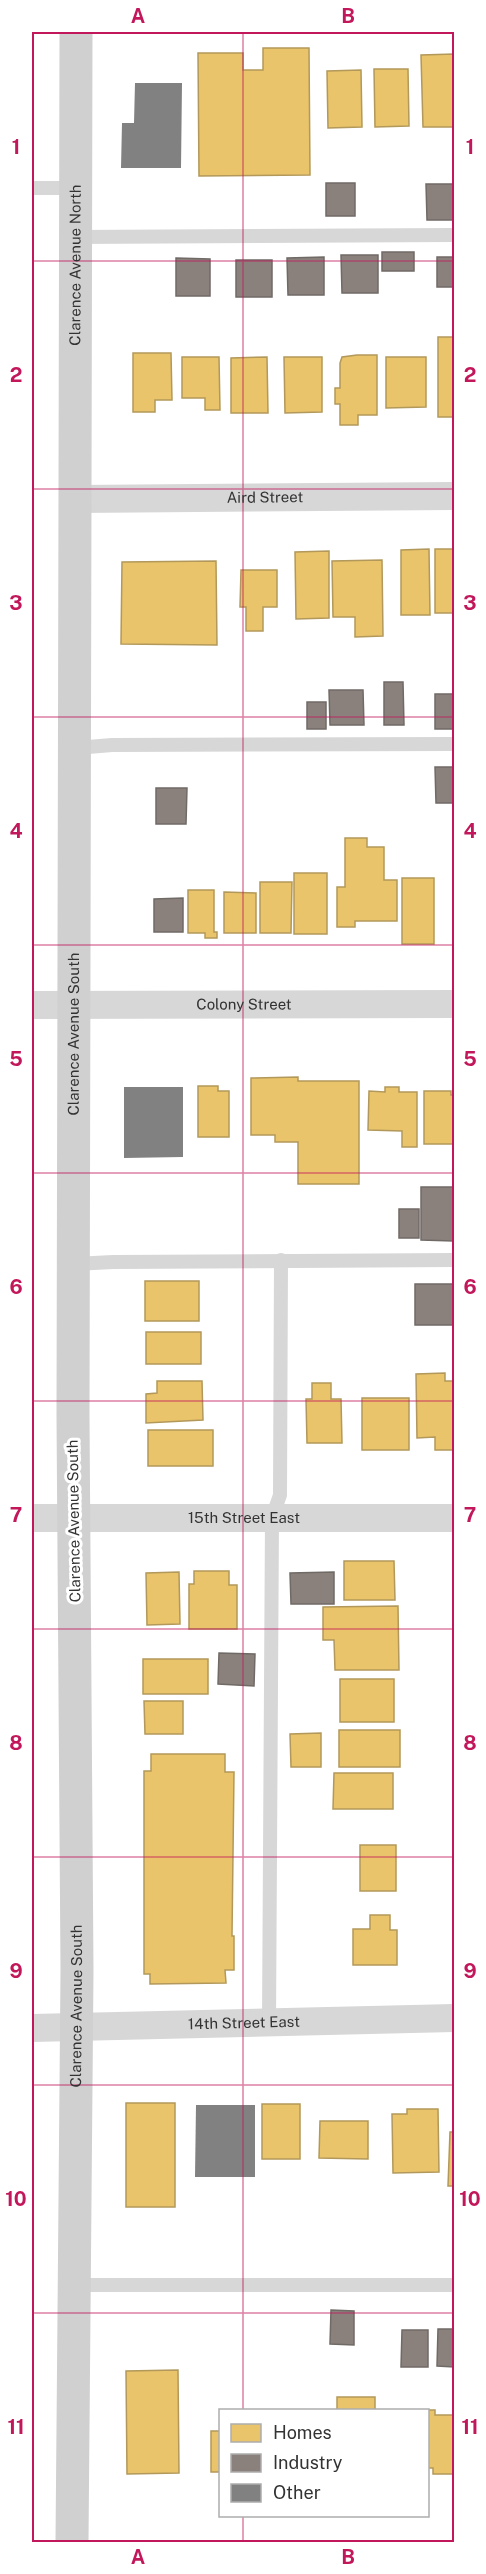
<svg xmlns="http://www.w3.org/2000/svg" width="486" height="2574" viewBox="0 0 486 2574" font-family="'Public Sans',sans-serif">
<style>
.homes{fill:#e9c46a;stroke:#b2985a;stroke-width:1.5}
.industry{fill:#8a817c;stroke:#706a66;stroke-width:1.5}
.building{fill:#818181}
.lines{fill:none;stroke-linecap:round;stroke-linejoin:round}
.service{stroke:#d7d7d7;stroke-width:14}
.minor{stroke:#d7d7d7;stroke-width:28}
.secondary{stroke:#d0d0d0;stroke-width:33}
.grid{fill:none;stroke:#c2185b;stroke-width:1.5;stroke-opacity:0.55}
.labels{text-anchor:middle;stroke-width:6;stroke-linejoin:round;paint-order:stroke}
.street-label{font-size:15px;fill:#333;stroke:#fff}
.neatline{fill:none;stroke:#c2185b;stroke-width:2}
.grid-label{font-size:20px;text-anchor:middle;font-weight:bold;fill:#c2185b}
</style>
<rect width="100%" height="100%" fill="#fff"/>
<g class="homes">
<polygon points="263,48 309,48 310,175 199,176 198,53 243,53 243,70 263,70"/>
<polygon points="454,54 454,127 423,127 421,55"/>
<polygon points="374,69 408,69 409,126 375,127"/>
<polygon points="361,70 362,127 328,128 327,71"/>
<polygon points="438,337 454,337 453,417 438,417"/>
<polygon points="133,353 171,353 172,400 155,400 155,412 133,412"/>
<polygon points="357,355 377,355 377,415 358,415 358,425 340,425 340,404 335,404 335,388 340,388 340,363 342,357"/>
<polygon points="182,357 219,357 220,410 205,410 205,398 182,398"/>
<polygon points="267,357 268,413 231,413 231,358"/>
<polygon points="284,357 322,357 322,412 285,413"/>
<polygon points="386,357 426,357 426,407 386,408"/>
<polygon points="429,549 430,615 401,615 401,550"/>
<rect x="435" y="549" width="19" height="64"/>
<polygon points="329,551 329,618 296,619 295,552"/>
<polygon points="382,560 383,636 355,637 355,617 333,617 332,561"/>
<polygon points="216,561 217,645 121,644 122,562"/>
<polygon points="241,570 277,570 277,607 263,607 263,631 246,631 246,607 240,607"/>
<polygon points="345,838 367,838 367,847 384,847 384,880 397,880 397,921 355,921 355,927 337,927 337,887 345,887"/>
<rect x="294" y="873" width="33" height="61"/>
<rect x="402" y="878" width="32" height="66"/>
<polygon points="260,882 292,882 291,933 260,933"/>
<polygon points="188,890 214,890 214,932 217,932 217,938 205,938 205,933 188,933"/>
<polygon points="224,892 256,893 256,933 224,933"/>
<polygon points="298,1077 298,1081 359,1081 359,1184 298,1184 298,1142 275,1142 275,1135 251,1135 251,1078"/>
<polygon points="198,1086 218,1086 218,1091 229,1091 229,1137 198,1137"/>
<polygon points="385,1087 399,1087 399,1092 417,1092 417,1147 402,1147 402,1131 368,1130 369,1091 385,1092"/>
<polygon points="424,1091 451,1091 451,1095 454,1095 453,1144 424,1144"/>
<rect x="145" y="1281" width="54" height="40"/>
<rect x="146" y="1332" width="55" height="32"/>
<polygon points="445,1373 445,1381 454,1381 454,1450 435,1450 435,1437 417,1438 416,1374"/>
<polygon points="157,1381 202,1381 203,1420 146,1423 146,1394 157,1393"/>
<polygon points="312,1383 331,1383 331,1399 341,1399 342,1443 307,1443 306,1399 312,1399"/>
<rect x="362" y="1398" width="47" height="52"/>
<rect x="148" y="1430" width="65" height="36"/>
<polygon points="344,1561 394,1561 395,1600 344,1600"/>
<polygon points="194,1571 229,1571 229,1585 237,1585 237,1629 189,1629 189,1584 194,1584"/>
<polygon points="179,1572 180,1624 147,1625 146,1573"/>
<polygon points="398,1606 399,1670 335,1670 334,1640 323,1640 323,1607"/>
<rect x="143" y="1659" width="65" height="35"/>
<rect x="340" y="1679" width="54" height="43"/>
<polygon points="144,1701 183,1701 183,1734 145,1734"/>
<rect x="339" y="1730" width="61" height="37"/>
<polygon points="321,1733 321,1767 291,1767 290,1734"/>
<polygon points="151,1754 225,1754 225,1772 234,1772 232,1936 234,1936 234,1970 225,1970 226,1983 150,1984 150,1974 144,1974 144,1771 151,1771"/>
<polygon points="334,1773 393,1773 393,1809 333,1809"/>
<rect x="360" y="1845" width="36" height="46"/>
<polygon points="370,1915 390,1915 390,1930 397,1930 397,1965 353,1965 353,1929 370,1929"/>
<rect x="126" y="2103" width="49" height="104"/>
<rect x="262" y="2104" width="38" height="55"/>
<polygon points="407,2109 438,2109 439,2172 393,2173 392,2114 407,2114"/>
<polygon points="320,2121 368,2121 368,2159 319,2158"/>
<polygon points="450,2132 454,2132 454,2186 448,2186"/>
<polygon points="178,2370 179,2473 127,2474 126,2371"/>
<rect x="337" y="2397" width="38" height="13"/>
<polygon points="401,2410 435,2410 435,2415 454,2415 454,2474 433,2474 433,2468 428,2468 428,2410"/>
<rect x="211" y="2431" width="9" height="41"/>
</g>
<g class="industry">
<rect x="326" y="183" width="29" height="33"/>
<polygon points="426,184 454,184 454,220 427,220"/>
<rect x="382" y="252" width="32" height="19"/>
<polygon points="341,255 378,255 378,293 342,293"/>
<polygon points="324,257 324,295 288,295 287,258"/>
<rect x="437" y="257" width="17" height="30"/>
<polygon points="176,258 210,259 210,296 176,296"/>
<rect x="236" y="260" width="36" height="37"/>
<polygon points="384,682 403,682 404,725 384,725"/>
<polygon points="329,690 363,690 364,725 330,725"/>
<rect x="435" y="694" width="19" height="35"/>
<rect x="307" y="702" width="19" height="27"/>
<polygon points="435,767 454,767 454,803 436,803"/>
<polygon points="156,788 187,788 186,824 156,824"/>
<polygon points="183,898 183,932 154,932 154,899"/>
<polygon points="421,1187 454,1187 453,1241 421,1240"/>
<rect x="399" y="1209" width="20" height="29"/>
<rect x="415" y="1284" width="39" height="41"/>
<polygon points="334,1572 334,1604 291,1604 290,1573"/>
<polygon points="219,1653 255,1654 254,1686 218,1684"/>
<polygon points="331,2310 354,2311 354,2345 330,2344"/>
<polygon points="438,2329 454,2329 454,2367 437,2366"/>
<polygon points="402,2330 428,2330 428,2367 401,2367"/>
</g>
<g class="building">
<polygon points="135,83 182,83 181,168 121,168 122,123 134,123"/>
<polygon points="124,1087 183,1087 183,1157 124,1158"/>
<polygon points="196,2105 255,2105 255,2177 195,2177"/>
</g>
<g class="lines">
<g class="service">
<polyline points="32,188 75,188"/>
<polyline points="75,237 454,235"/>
<polyline points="76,748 112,745 454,744"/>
<polyline points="74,1264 113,1262 454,1260"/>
<polyline points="269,2021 272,1518 280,1495 281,1260"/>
<polyline points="74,2285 454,2285"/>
</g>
<g class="minor">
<path id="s1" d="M 76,499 L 454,496"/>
<path id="s2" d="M 32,1005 L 454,1004"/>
<path id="s3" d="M 32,1518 L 454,1518"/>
<path id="s4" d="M 32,2028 L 454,2018"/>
</g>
<path class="secondary" id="s5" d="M 72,2542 L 77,1971 L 73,1416 L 76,32"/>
</g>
<path class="grid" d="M 243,32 L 243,2410M 32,261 L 454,261M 32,489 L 454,489M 32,717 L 454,717M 32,945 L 454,945M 32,1173 L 454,1173M 32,1401 L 454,1401M 32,1629 L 454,1629M 32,1857 L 454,1857M 32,2085 L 454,2085M 32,2313 L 454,2313M 243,2516 L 243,2542"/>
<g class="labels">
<g class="street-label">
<text dy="5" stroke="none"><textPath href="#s5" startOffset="2277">Clarence Avenue North</textPath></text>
<text dy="5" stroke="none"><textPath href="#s1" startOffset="189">Aird Street</textPath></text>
<text dy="5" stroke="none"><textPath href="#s2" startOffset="212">Colony Street</textPath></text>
<text dy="5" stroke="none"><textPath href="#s5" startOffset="1508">Clarence Avenue South</textPath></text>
<text dy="5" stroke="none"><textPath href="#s3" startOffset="212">15th Street East</textPath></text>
<text transform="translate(74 1521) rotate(-91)" y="5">Clarence Avenue South</text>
<text dy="5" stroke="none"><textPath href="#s5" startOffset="536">Clarence Avenue South</textPath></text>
<text dy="5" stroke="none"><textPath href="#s4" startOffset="212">14th Street East</textPath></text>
</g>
</g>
<rect width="486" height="2574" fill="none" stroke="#ffffff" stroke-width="66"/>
<rect x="219" y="2409" width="210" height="108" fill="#ffffff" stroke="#adadad" stroke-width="1.5"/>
<rect x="231" y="2424" width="30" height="18" fill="#e9c46a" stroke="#adadad" stroke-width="1.5"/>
<text x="273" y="2439" font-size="18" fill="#333333">Homes</text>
<rect x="231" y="2454" width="30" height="18" fill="#8a817c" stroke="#adadad" stroke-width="1.5"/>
<text x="273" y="2469" font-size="18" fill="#333333">Industry</text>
<rect x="231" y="2484" width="30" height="18" fill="#818181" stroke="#adadad" stroke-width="1.5"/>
<text x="273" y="2499" font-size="18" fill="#333333">Other</text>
<rect x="33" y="33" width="420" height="2508" class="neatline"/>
<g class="grid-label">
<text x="138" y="23">A</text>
<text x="348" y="23">B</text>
<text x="16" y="154">1</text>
<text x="470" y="154">1</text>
<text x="16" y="382">2</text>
<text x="470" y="382">2</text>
<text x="16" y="610">3</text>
<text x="470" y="610">3</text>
<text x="16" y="838">4</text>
<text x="470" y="838">4</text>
<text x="16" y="1066">5</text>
<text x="470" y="1066">5</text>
<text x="16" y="1294">6</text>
<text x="470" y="1294">6</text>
<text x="16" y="1522">7</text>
<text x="470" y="1522">7</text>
<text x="16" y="1750">8</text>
<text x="470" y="1750">8</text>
<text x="16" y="1978">9</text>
<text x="470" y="1978">9</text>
<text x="16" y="2206">10</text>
<text x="470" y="2206">10</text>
<text x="16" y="2434">11</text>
<text x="470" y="2434">11</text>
<text x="138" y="2564">A</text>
<text x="348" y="2564">B</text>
</g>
</svg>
